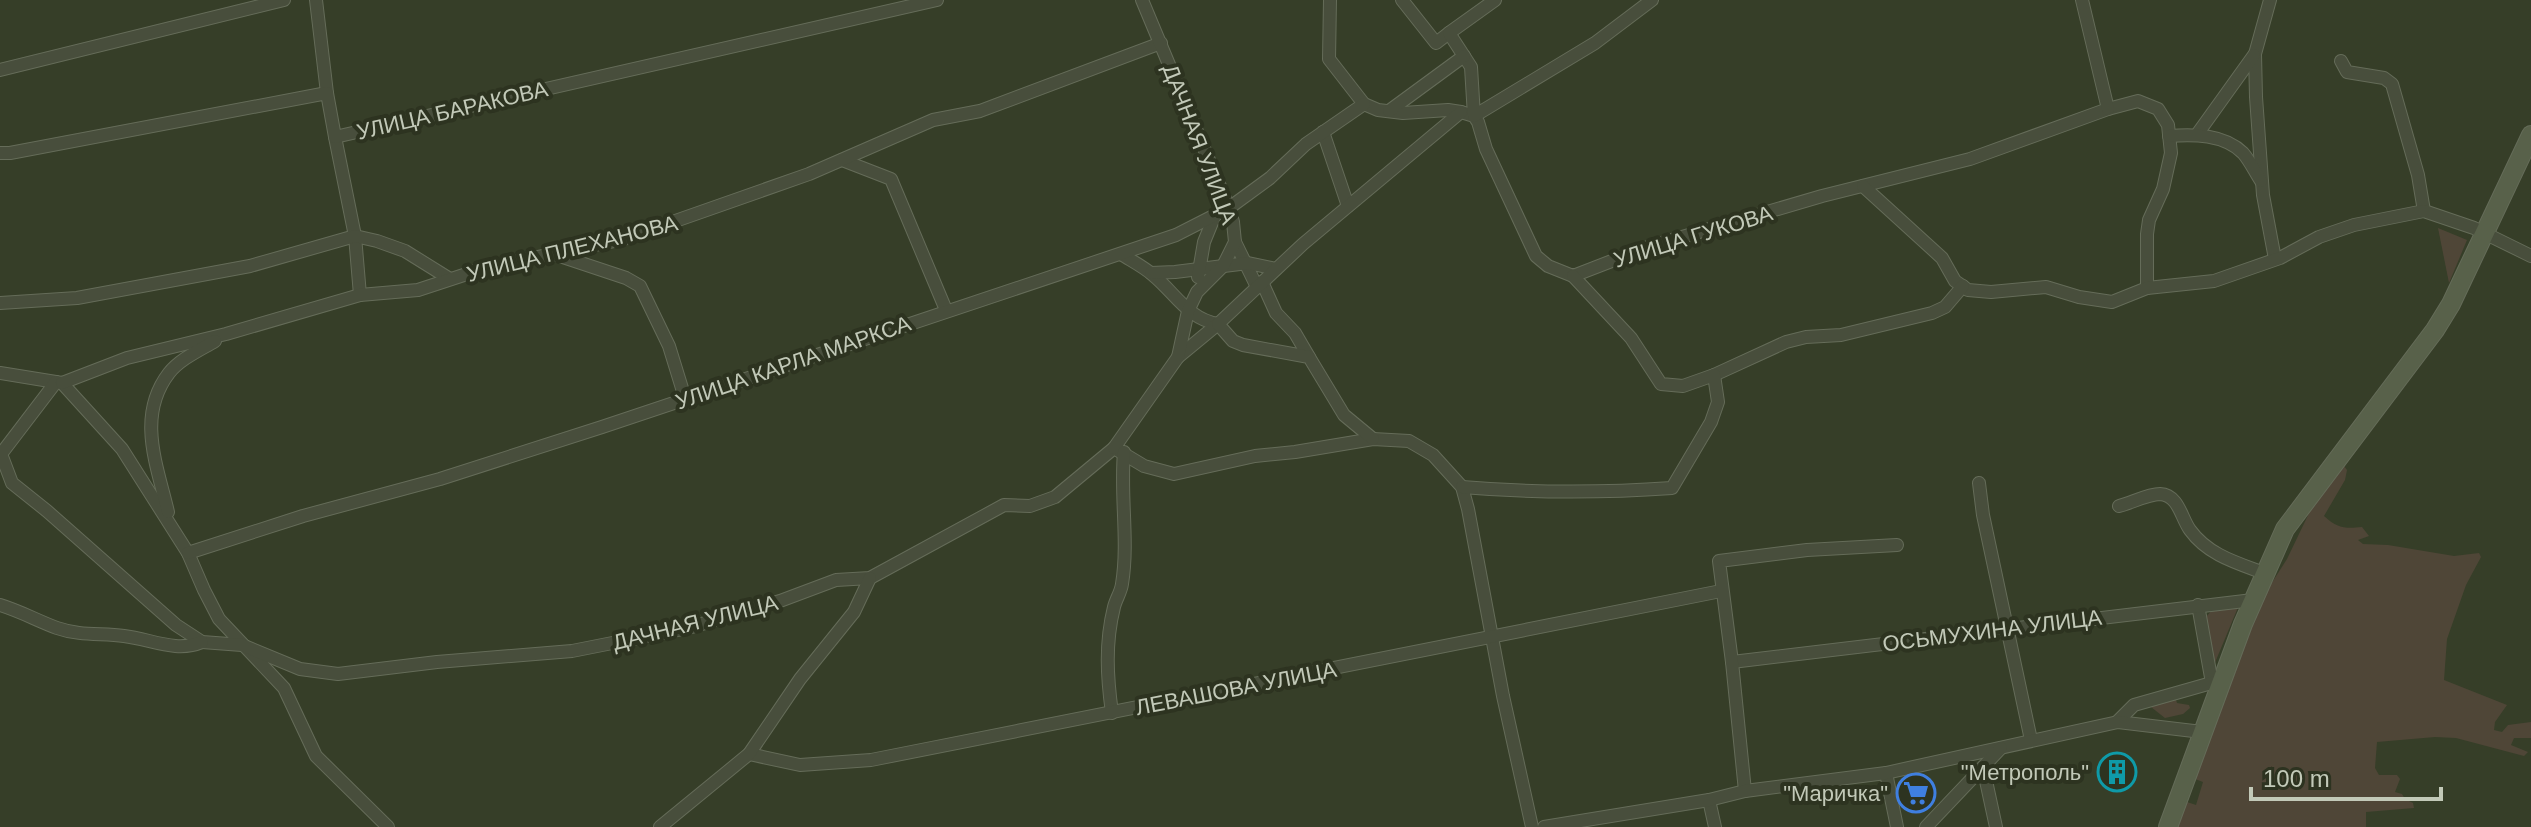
<svg xmlns="http://www.w3.org/2000/svg" width="2531" height="827" viewBox="0 0 2531 827" font-family="Helvetica,sans-serif">
<style>
.green{fill:#4f4637}
.lines{fill:none;stroke-linecap:round;stroke-linejoin:round}
.minor-casing{stroke:#656c59;stroke-width:14}
.secondary-casing{stroke:#656c59;stroke-width:20}
.minor{stroke:#484e3c;stroke-width:12}
.secondary{stroke:#58614a;stroke-width:18}
.labels{text-anchor:middle;stroke-width:8;stroke-linejoin:round;paint-order:stroke}
.street-label{font-size:22px;fill:#c2c9b8;stroke:#2d3320}
.poi-label{font-size:22px;fill:#c2c9b8;stroke:#2d3320;text-anchor:end}
</style>
<rect width="100%" height="100%" fill="#363e28"/>
<g class="green">
<polygon points="2438,228 2467,240 2449,283"/>
<path d="M 2344,466 L 2347,470 L 2345,480 L 2324,516 C 2337,528 2345,529 2362,527 L 2369,536 L 2358,540 L 2363,544 L 2388,545 L 2454,556 L 2479,553 L 2481,557 L 2466,585 L 2447,639 L 2444,680 L 2507,705 L 2495,722 L 2494,730 L 2502,732 L 2508,725 L 2531,722 L 2531,738 L 2514,738 L 2511,745 L 2528,752 L 2524,756 L 2456,738 L 2435,737 L 2377,742 L 2375,768 L 2379,775 L 2397,775 L 2400,779 L 2395,792 L 2402,794 L 2405,799 L 2413,803 L 2414,808 L 2366,812 L 2366,827 L 2178,827 L 2187,802 L 2196,805 L 2203,782 L 2195,779 L 2257,606 L 2287,559 L 2311,509 Z"/>
<polygon points="2239,605 2214,665 2206,617 2214,608"/>
<polygon points="2175,697 2177,703 2189,705 2190,708 2183,714 2165,718 2151,707 2154,703"/>
</g>
<g class="lines">
<g class="minor-casing">
<g id="minor">
<polyline points="316,0 327,93"/>
<polyline points="1330,0 1329,59 1364,104 1378,110 1403,113 1448,110 1461,112 1474,116 1478,122 1486,149 1536,256 1548,266 1573,276 1648,247 1822,196 1970,159 2108,109 2138,101 2158,109 2168,125 2171,153 2163,189 2149,220 2147,234 2147,288"/>
<polyline points="1402,0 1436,43 1449,33"/>
<polyline points="1495,0 1449,33 1471,67 1474,116 1595,43 1652,0"/>
<polyline points="2082,0 2108,109"/>
<polyline points="2270,0 2255,54 2256,97 2263,195 2275,259"/>
<polyline points="2341,61 2347,72 2384,78 2392,84 2418,175 2424,211"/>
<polyline points="0,70 284,0"/>
<polyline points="1389,111 1464,56"/>
<polyline points="1323,132 1348,206"/>
<polyline points="2198,133 2254,55"/>
<path d="M 2169,136 C 2193,134 2224,134 2243,153 C 2250,161 2255,172 2261,181"/>
<polyline points="335,137 355,236 360,295"/>
<polyline points="0,153 10,153 327,93 335,137 937,0"/>
<polyline points="842,160 891,179 946,310"/>
<polyline points="1863,186 1942,258 1955,281 1968,290 1991,292 2046,287 2079,297 2112,302 2147,288 2214,281 2280,258 2319,237 2354,225 2424,211 2474,228 2531,256"/>
<polyline points="1235,242 1257,287"/>
<path d="M 1121,254 C 1132,261 1144,267 1153,275 C 1175,293 1188,319 1218,324"/>
<polyline points="557,255 626,278 640,286 669,346 685,398"/>
<polyline points="1151,273 1175,272 1248,263 1276,269"/>
<polyline points="1198,277 1204,242 1215,215"/>
<polyline points="1262,282 1276,313 1295,333 1309,357"/>
<polyline points="0,303 77,298 250,266 355,236 377,241 405,251 450,279"/>
<polyline points="1178,357 1218,324"/>
<polyline points="0,373 62,383 122,449 188,553 204,590 219,619 284,688 316,756 388,827"/>
<polyline points="1714,375 1786,342 1806,337 1841,335 1932,313 1945,307 1963,286"/>
<polyline points="56,382 1,454 12,483 47,511 176,625 202,642 242,645 300,669 338,674 437,662 572,651 688,628 780,601 836,580 870,578 1004,505 1030,506 1055,497 1114,448 1144,466 1174,474 1255,456 1295,452 1373,439 1409,441 1433,455 1462,487 1468,509 1503,696 1532,827"/>
<polyline points="62,383 127,358 226,334 360,295 418,290 485,268 624,239 809,174 933,120 980,111 1161,43"/>
<polyline points="1373,439 1344,415 1309,357 1243,345 1233,341 1218,324 1303,244 1461,112"/>
<polyline points="1114,448 1178,357 1188,311 1197,292 1223,266 1235,242 1233,222 1229,208 1142,0"/>
<polyline points="1979,483 1983,515 2031,740"/>
<path d="M 1462,487 C 1533,493 1601,493 1672,488 L 1711,422 L 1718,402 L 1714,375 L 1683,386 L 1661,384 L 1631,338 L 1573,276"/>
<path d="M 2119,506 C 2131,503 2148,494 2160,494 C 2179,495 2181,518 2190,530 C 2208,555 2237,563 2264,573"/>
<path d="M 168,512 C 157,465 136,416 169,373 C 180,359 200,350 215,341"/>
<polyline points="188,553 303,516 440,479 602,427 1176,235 1229,208 1270,178 1306,144 1364,104"/>
<path d="M 0,605 C 20,611 38,621 57,628 C 80,636 101,633 124,636 C 151,639 176,653 202,642"/>
<polyline points="2198,605 2212,683"/>
<polyline points="1732,662 2253,600"/>
<path d="M 1112,713 C 1107,677 1105,643 1114,607 C 1116,599 1121,592 1122,584 C 1129,541 1120,496 1124,452"/>
<polyline points="2117,722 2134,705 2222,680"/>
<polyline points="749,754 800,765 871,760 1721,591"/>
<polyline points="1983,767 1996,827"/>
<polyline points="1886,773 1897,827"/>
<polyline points="1745,791 1732,662 1719,561 1807,550 1897,545"/>
<polyline points="1709,800 1715,827"/>
<polyline points="660,827 749,754 800,679 854,612 870,578"/>
<polyline points="1544,827 1709,800 1745,791 1886,773 2118,722 2202,732"/>
<polyline points="1926,827 2001,748"/>
</g>
</g>
<g class="secondary-casing">
<polyline id="secondary" points="2168,827 2243,624 2285,529 2435,330 2451,304 2531,135"/>
</g>
<use href="#minor" class="minor"/>
<use href="#secondary" class="secondary"/>
</g>
<defs>
<g id="building-ring" transform="scale(2)"><circle r="9.5" fill="#2d3320" stroke="#0f9aa8" stroke-width="1.5"/><path d="M-4-6H4V6H1V3H-1V6H-4ZM-2.5-4.3h1.7v1.8h-1.7ZM.8-4.3h1.7v1.8H.8ZM-2.5-1h1.7V.8h-1.7ZM.8-1h1.7V.8H.8Z" fill="#0f9aa8"/></g>
<g id="supermarket-ring" transform="scale(2)"><circle r="9.5" fill="#2d3320" stroke="#3f7fe0" stroke-width="1.5"/><path d="M-6-5.5h2.5l.6 2H6L4.5 2H-2.5L-4.4-4H-6ZM-1.5 3.2a1.3 1.3 0 1 0 .1 0ZM3 3.2a1.3 1.3 0 1 0 .1 0Z" fill="#3f7fe0"/></g>
</defs>
<g fill-rule="evenodd">
<use href="#building-ring" x="2117" y="772"/>
<use href="#supermarket-ring" x="1916" y="793"/>
</g>
<g class="labels">
<g class="street-label">
<text transform="translate(452 110) rotate(-13)" y="8">УЛИЦА БАРАКОВА</text>
<text transform="translate(1200 144) rotate(69)" y="8">ДАЧНАЯ УЛИЦА</text>
<text transform="translate(1693 236) rotate(-17)" y="8">УЛИЦА ГУКОВА</text>
<text transform="translate(572 248) rotate(-14)" y="8">УЛИЦА ПЛЕХАНОВА</text>
<text transform="translate(793 362) rotate(-19)" y="8">УЛИЦА КАРЛА МАРКСА</text>
<text transform="translate(695 622) rotate(-14)" y="8">ДАЧНАЯ УЛИЦА</text>
<text transform="translate(1992 630) rotate(-7)" y="8">ОСЬМУХИНА УЛИЦА</text>
<text transform="translate(1236 688) rotate(-11)" y="8">ЛЕВАШОВА УЛИЦА</text>
</g>
<g class="poi-label">
<text x="2089" y="780">"Метрополь"</text>
<text x="1888" y="801">"Маричка"</text>
</g>
</g>
<path d="M2251 787v12h190v-12" fill="none" stroke="#c2c9b8" stroke-width="4"/>
<text x="2263" y="787" font-size="24" fill="#c2c9b8" stroke="#2d3320" stroke-width="6" paint-order="stroke">100 m</text>
</svg>
